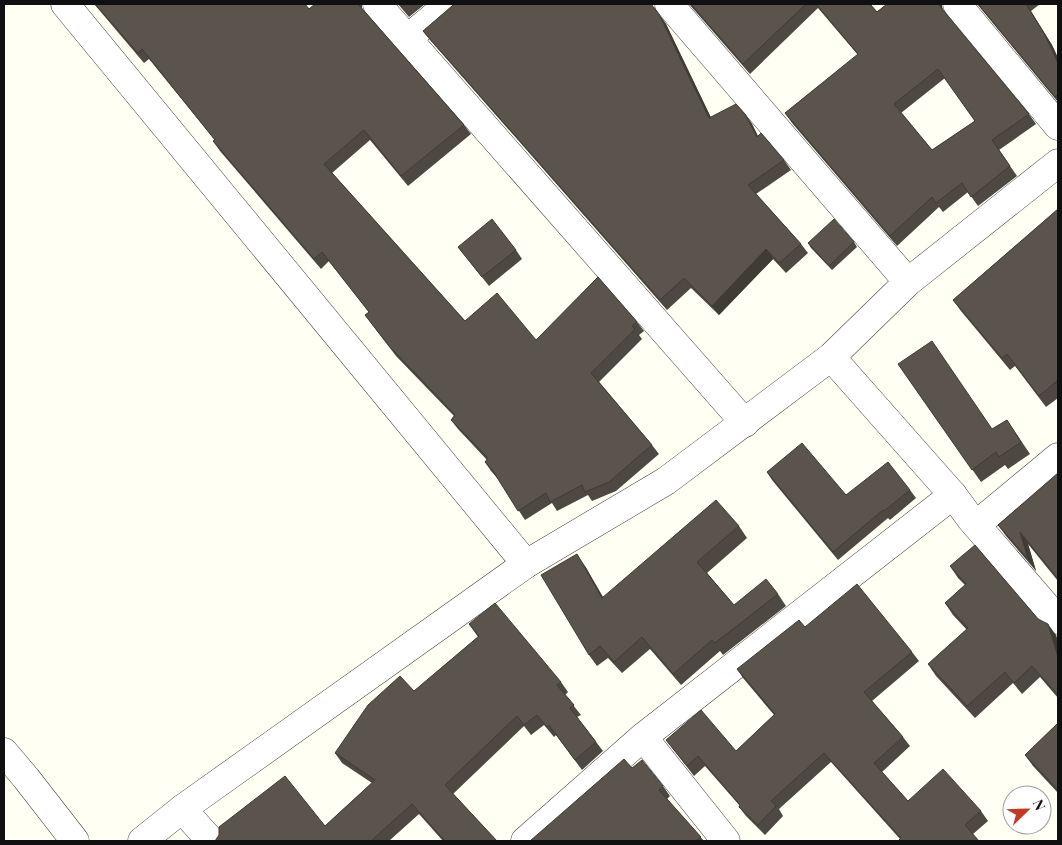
<svg xmlns="http://www.w3.org/2000/svg" width="1062" height="845" viewBox="0 0 1062 845" font-family="'Playfair Display',serif">
<style>
.lines{fill:none;stroke-linecap:round;stroke-linejoin:round}
.minor-casing{stroke:#434343;stroke-width:29}
.minor{stroke:#fff;stroke-width:28}
.wall{fill:#4d4841;fill-rule:evenodd}
.shaded-wall{fill:#3f3b35}
.building{fill:#5a544c;stroke:#3f3b35;fill-rule:evenodd}
</style>
<rect width="100%" height="100%" fill="#fffff4"/>
<g class="lines">
<g class="minor-casing">
<g id="minor">
<polyline points="65,4 526,564"/>
<polyline points="377,4 745,423"/>
<polyline points="669,4 908,282"/>
<polyline points="957,4 1058,126"/>
<polyline points="408,38 449,4"/>
<polyline points="831,357 953,495 970,518 1058,620"/>
<polyline points="976,525 1058,457"/>
<polyline points="643,737 726,841"/>
<polyline points="4,752 26,778 75,841"/>
<polyline points="182,809 211,841"/>
<polyline points="142,841 182,809 526,564 666,481 831,357 908,282 1058,163"/>
<polyline points="525,841 643,737 953,495"/>
</g>
</g>
<use href="#minor" class="minor"/>
</g>
<g class="wall">
<polygon points="94,4 309,9 315,4 362,4 362,8 363,10 464,125 471,134 408,186 370,140 332,173 465,321 536,340 637,322 644,331 639,335 642,339 599,382 652,445 659,454 616,491 592,501 588,495 557,511 552,503 525,520 498,479 491,471 485,462 487,460 458,429 451,420 454,416 396,356 365,315 369,312 329,261 321,269 220,151 213,141 215,140 149,59 144,63 100,11"/>
<polygon points="398,4 425,4 409,17"/>
<path d="M 689,4 L 870,4 L 877,12 L 887,4 L 942,4 L 942,7 L 943,11 L 1029,114 L 1036,124 L 999,150 L 1017,176 L 978,206 L 968,192 L 943,212 L 939,207 L 897,246 L 792,123 L 785,113 L 858,55 L 818,8 L 750,74 ZM 945,78 L 975,121 L 932,150 L 901,113 Z"/>
<polygon points="977,4 1040,4 1031,11 1052,45 1058,58 1058,102"/>
<polygon points="452,6 654,7 666,24 711,118 745,114 752,124 758,136 784,160 791,170 756,194 801,244 808,253 786,273 773,259 719,315 691,288 667,310 430,40 423,31"/>
<polygon points="1058,209 1058,398 1046,407 1015,366 1010,370 961,311 953,300"/>
<polygon points="854,242 857,247 832,270 811,248 808,243"/>
<polygon points="458,247 516,250 522,259 489,286"/>
<polygon points="898,364 992,429 1007,420 1030,454 1008,469 1005,465 981,482"/>
<polygon points="767,472 846,495 910,490 916,498 890,520 888,518 838,560 772,480"/>
<polygon points="1058,473 1058,581 1028,544 1036,571 1006,536 998,525"/>
<polygon points="739,526 747,538 707,573 734,605 778,594 786,606 723,655 720,651 681,685 650,649 622,673 608,658 597,666 589,655 585,566 603,597"/>
<polygon points="950,566 1038,619 1056,635 1058,643 1058,698 1040,677 1022,694 1013,683 975,718 936,676 928,664 967,630 953,615 945,603 965,585 958,578"/>
<polygon points="469,624 561,682 568,692 565,695 581,715 577,717 603,751 582,770 556,735 554,737 544,725 531,735 524,726 453,794 497,841 443,841 419,814 389,841 215,841 325,826 372,783 342,763 335,753 414,691 478,637"/>
<polygon points="805,627 912,652 919,661 872,701 903,737 910,746 882,772 908,801 981,811 988,821 973,834 900,839 831,762 779,809 783,816 765,835 746,816 739,807 740,806 705,766 694,776 666,740 736,751 774,715 743,678 737,669"/>
<polygon points="1058,723 1058,793 1033,766 1025,755"/>
<polygon points="632,768 663,786 670,796 667,799 704,841 530,841"/>
</g>
<g class="shaded-wall">
<polygon points="938,4 942,4 942,7 945,14"/>
<polygon points="1026,4 1052,45 1058,58 1058,63"/>
<polygon points="659,14 666,24 716,128 709,118"/>
<polygon points="745,114 752,124 763,147 757,137"/>
<polygon points="766,249 773,259 719,315 712,306"/>
<polygon points="1020,532 1028,544 1036,571 1028,559"/>
<polygon points="577,554 585,566 610,610 602,598"/>
<polygon points="1048,624 1056,635 1058,643 1058,657"/>
</g>
<g class="building">
<polygon points="95,4 305,4 309,9 315,4 358,4 464,125 401,176 364,130 324,164 465,321 497,293 536,340 598,277 637,322 632,326 635,329 591,373 652,445 609,482 585,492 582,485 550,502 546,493 518,511 493,471 485,462 488,458 451,420 455,415 389,346 365,315 369,312 322,252 314,259 213,141 215,140 142,49 138,53"/>
<polygon points="399,4 406,4 402,7"/>
<polygon points="454,4 651,4 659,14 709,118 736,104 745,114 757,137 761,133 784,160 748,185 801,244 779,263 766,249 712,306 684,278 660,300 423,31 452,6"/>
<polygon points="691,4 806,4 743,64"/>
<path d="M 816,4 L 870,4 L 877,12 L 887,4 L 938,4 L 1029,114 L 992,140 L 1010,166 L 971,197 L 962,183 L 936,203 L 932,197 L 890,236 L 785,113 L 858,54 ZM 938,69 L 975,121 L 932,150 L 894,104 Z"/>
<polygon points="978,4 1026,4 1045,35 1058,63 1058,94 1055,97"/>
<polygon points="1058,209 1058,380 1039,396 1007,354 1002,358 953,300"/>
<polygon points="492,219 516,250 482,277 458,247"/>
<polygon points="834,219 854,242 829,266 808,243"/>
<polygon points="932,341 992,429 1007,420 1021,442 999,457 996,452 972,470 898,364"/>
<polygon points="802,443 846,495 888,462 910,490 884,511 883,510 833,552 767,472"/>
<polygon points="1058,473 1058,579 1020,532 1028,559 998,525"/>
<polygon points="716,500 739,526 697,562 734,605 766,579 778,594 715,643 712,640 673,674 642,637 614,662 600,646 589,655 541,575 577,554 602,598"/>
<polygon points="975,545 1038,619 1048,624 1058,657 1058,695 1032,666 1014,683 1005,672 967,706 928,664 968,628 945,603 966,584 950,566"/>
<polygon points="857,584 912,652 864,692 903,737 874,763 908,801 943,769 981,811 965,825 979,841 898,841 901,838 824,753 771,801 776,806 758,825 739,807 740,805 698,756 687,766 666,740 701,710 736,751 775,714 737,669 799,620 805,627"/>
<polygon points="495,603 561,682 557,685 574,705 570,708 596,742 575,760 549,725 547,727 537,715 524,725 517,716 445,785 497,841 445,841 412,804 371,841 215,841 219,835 219,827 285,776 325,826 375,780 335,753 368,705 400,676 414,691 479,636 469,624"/>
<polygon points="1058,723 1058,790 1025,755"/>
<polygon points="624,759 632,768 642,760 663,786 659,790 701,837 696,841 530,841"/>
</g>
<rect width="1062" height="845" fill="none" stroke="#101010" stroke-width="10"/>
<g transform="translate(1027 810) rotate(67)"><circle r="24" fill="#ffffff" stroke="#9f9f9f"/>
<path d="M0-4L9 19L0 12L-9 19Z" fill="#c73821"/>
<text y="-8" font-size="14" font-weight="bold" text-anchor="middle" fill="#101010">N</text>
</g>
</svg>
